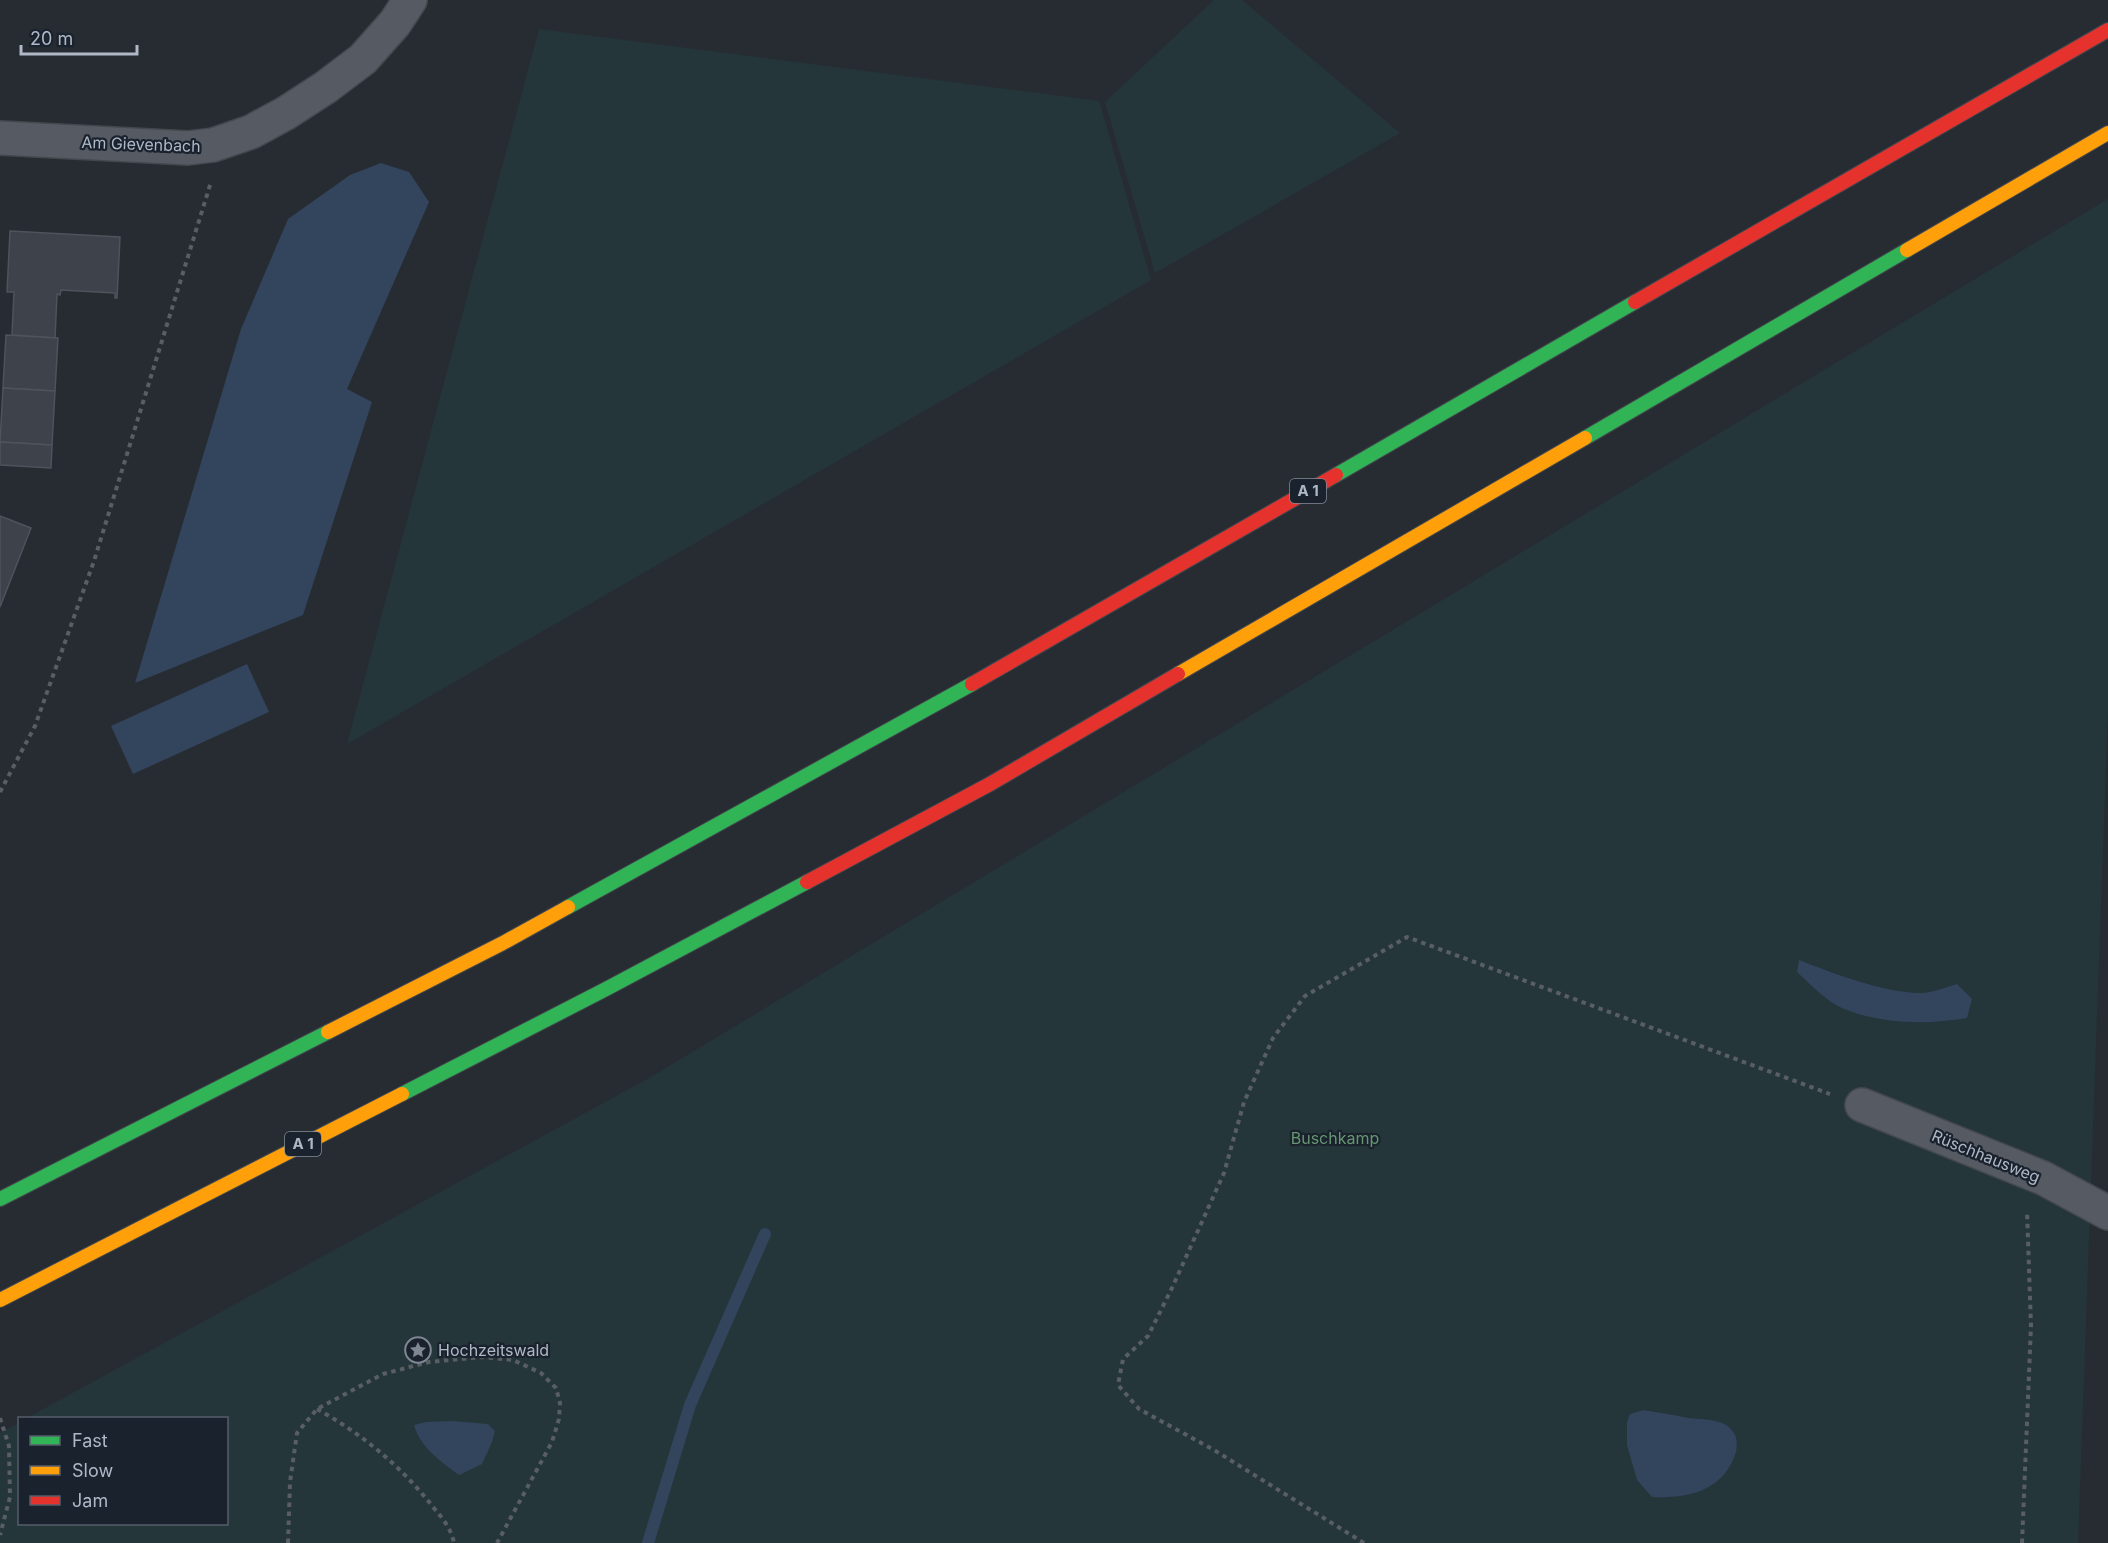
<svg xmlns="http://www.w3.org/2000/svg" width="2108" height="1543" viewBox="0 0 2108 1543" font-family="Inter,sans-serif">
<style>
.green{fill:#243639;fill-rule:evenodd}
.water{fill:#33445d}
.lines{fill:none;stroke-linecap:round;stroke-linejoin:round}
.stream{stroke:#33445d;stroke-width:12}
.building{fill:#3e424a;stroke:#4e535c;stroke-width:1.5}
.street-casing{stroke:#44484e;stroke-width:36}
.fast-casing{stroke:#43484f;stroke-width:16}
.slow-casing{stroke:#43484f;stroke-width:16}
.jam-casing{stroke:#43484f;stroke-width:16}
.path{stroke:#585e64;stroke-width:4;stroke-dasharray:4.5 4.5;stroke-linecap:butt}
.street{stroke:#565a62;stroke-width:33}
.fast{stroke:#30b455;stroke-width:14}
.slow{stroke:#ff9f0a;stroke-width:14}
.jam{stroke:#e5322d;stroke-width:14}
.labels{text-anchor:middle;stroke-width:4.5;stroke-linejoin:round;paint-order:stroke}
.shield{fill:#1a222e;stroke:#828b98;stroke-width:1.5}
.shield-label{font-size:15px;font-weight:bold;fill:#afb8c6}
.street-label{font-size:16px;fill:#afb8c6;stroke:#1a222e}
.park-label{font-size:16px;fill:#669771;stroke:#1a222e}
.poi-label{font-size:16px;fill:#afb8c6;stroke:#1a222e;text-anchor:start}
</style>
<rect width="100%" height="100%" fill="#272c33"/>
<g class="green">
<polygon points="1214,0 1242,0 1400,133 1155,273 1105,102"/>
<polygon points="539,29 1099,101 1151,280 347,744"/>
<path d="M 2108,199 L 2108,710 L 2078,1543 L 0,1543 L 0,1433 L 19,1423 L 20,1524 L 226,1524 L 226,1418 L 27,1418 L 651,1077 ZM 1799,961 C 1837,972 1879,993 1920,993 C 1932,993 1945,987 1957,984 L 1942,1022 ZM 1643,1410 C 1658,1411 1672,1415 1686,1417 C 1718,1422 1749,1422 1731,1464 L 1637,1480 L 1634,1464 L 1630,1414 Z"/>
</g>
<g class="water">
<polygon points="381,163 409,172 429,202 347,389 372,402 303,615 135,683 241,329 288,219 350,175"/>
<polygon points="247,664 269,712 133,774 111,726"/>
<path d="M 1799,960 C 1833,973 1885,993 1920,993 C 1932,993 1945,987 1957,984 L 1972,999 L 1967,1018 C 1927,1025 1882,1024 1844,1009 C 1826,1001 1811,985 1797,972 Z"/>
<path d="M 1643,1410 C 1659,1412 1674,1415 1689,1418 C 1699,1419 1713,1419 1722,1423 C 1750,1435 1733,1470 1715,1483 C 1697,1496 1673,1498 1652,1497 L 1637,1480 L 1627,1445 L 1627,1422 L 1630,1414 Z"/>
<path d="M 452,1421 L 488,1424 L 495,1431 L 492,1442 L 482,1464 L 459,1475 C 441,1462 420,1447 414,1425 L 426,1422 Z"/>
</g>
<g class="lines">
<polyline class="stream" points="648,1543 690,1405 765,1234"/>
</g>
<g class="building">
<polygon points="10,231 120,237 117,298 115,298 115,293 61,290 60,295 57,294 55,338 12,335 14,292 7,292"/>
<polygon points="6,335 58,338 55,391 3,388"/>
<polygon points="3,388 55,391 52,445 0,442"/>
<polygon points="0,442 52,445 51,468 0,465"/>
<polygon points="0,516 31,528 0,607"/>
</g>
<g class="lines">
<g class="street-casing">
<g id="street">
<polyline points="0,138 188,148 213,145 251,132 286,113 326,87 363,59 395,23 410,0"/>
<polyline points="1862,1105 2043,1178 2108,1213"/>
</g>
</g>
<g class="fast-casing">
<g id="fast">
<polyline points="1585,438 1907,250"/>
<polyline points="1336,475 1635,302"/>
<polyline points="568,907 972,684"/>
<polyline points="402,1094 606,989 807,882"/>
<polyline points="0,1199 328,1032"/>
</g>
</g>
<g class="slow-casing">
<g id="slow">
<polyline points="1907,250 2108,133"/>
<polyline points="1178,674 1585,438"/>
<polyline points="328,1032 503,943 568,907"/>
<polyline points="0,1300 402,1094"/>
</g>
</g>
<g class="jam-casing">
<g id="jam">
<polyline points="1635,302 2108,30"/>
<polyline points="972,684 1336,475"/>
<polyline points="807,882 990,784 1178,674"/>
</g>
</g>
<g class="path">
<polyline points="0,792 35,726 94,561 211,182"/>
<path d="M 317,1409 C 362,1434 401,1466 433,1507 C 443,1519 451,1528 454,1543"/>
<polyline points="0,1418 9,1446 10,1497 0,1535"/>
<polyline points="288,1543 290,1482 297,1433 317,1409 383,1374 429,1362 482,1357 513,1360 541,1373 556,1388 560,1403 559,1419 552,1442 497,1543"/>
<polyline points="1364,1543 1214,1450 1139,1409 1118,1385 1123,1359 1148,1336 1172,1288 1224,1173 1244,1102 1273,1038 1305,996 1407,937 1830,1094"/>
<polyline points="2022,1543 2031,1326 2027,1211"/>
</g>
<use href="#street" class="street"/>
<use href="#fast" class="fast"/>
<use href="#slow" class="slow"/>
<use href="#jam" class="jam"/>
</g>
<defs>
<g id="sight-ring" transform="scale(1.35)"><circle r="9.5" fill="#1a222e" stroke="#7f8793" stroke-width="1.5"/><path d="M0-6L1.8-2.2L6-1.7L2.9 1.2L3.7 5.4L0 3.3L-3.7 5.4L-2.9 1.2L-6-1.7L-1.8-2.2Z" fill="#7f8793"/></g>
</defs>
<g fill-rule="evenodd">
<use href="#sight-ring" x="418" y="1350"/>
</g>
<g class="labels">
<g class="shield">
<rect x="1290" y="479" width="36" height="24" rx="4.5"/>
<rect x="285" y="1132" width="36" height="24" rx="4.5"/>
</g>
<g class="shield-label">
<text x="1308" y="496">A 1</text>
<text x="303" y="1149">A 1</text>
</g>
<g class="street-label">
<text transform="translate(141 144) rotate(2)" y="6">Am Gievenbach</text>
<text transform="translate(1986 1156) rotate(22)" y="6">Rüschhausweg</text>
</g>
<g class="park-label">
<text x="1335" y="1144">Buschkamp</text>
</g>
<g class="poi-label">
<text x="438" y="1356">Hochzeitswald</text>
</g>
</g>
<rect x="18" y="1417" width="210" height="108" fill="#1a222e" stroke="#565e6b" stroke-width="1.5"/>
<rect x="30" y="1436" width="30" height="9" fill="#30b455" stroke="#565e6b" stroke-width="1.5"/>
<text x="72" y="1447" font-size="18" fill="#afb8c6">Fast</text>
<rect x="30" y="1466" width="30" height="9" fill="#ff9f0a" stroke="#565e6b" stroke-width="1.5"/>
<text x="72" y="1477" font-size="18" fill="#afb8c6">Slow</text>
<rect x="30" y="1496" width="30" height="9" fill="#e5322d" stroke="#565e6b" stroke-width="1.5"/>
<text x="72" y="1507" font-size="18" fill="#afb8c6">Jam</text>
<path d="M21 45v9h116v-9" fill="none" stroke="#afb8c6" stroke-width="3"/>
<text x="30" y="45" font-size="18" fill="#afb8c6" stroke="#1a222e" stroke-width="4.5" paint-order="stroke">20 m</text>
</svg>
